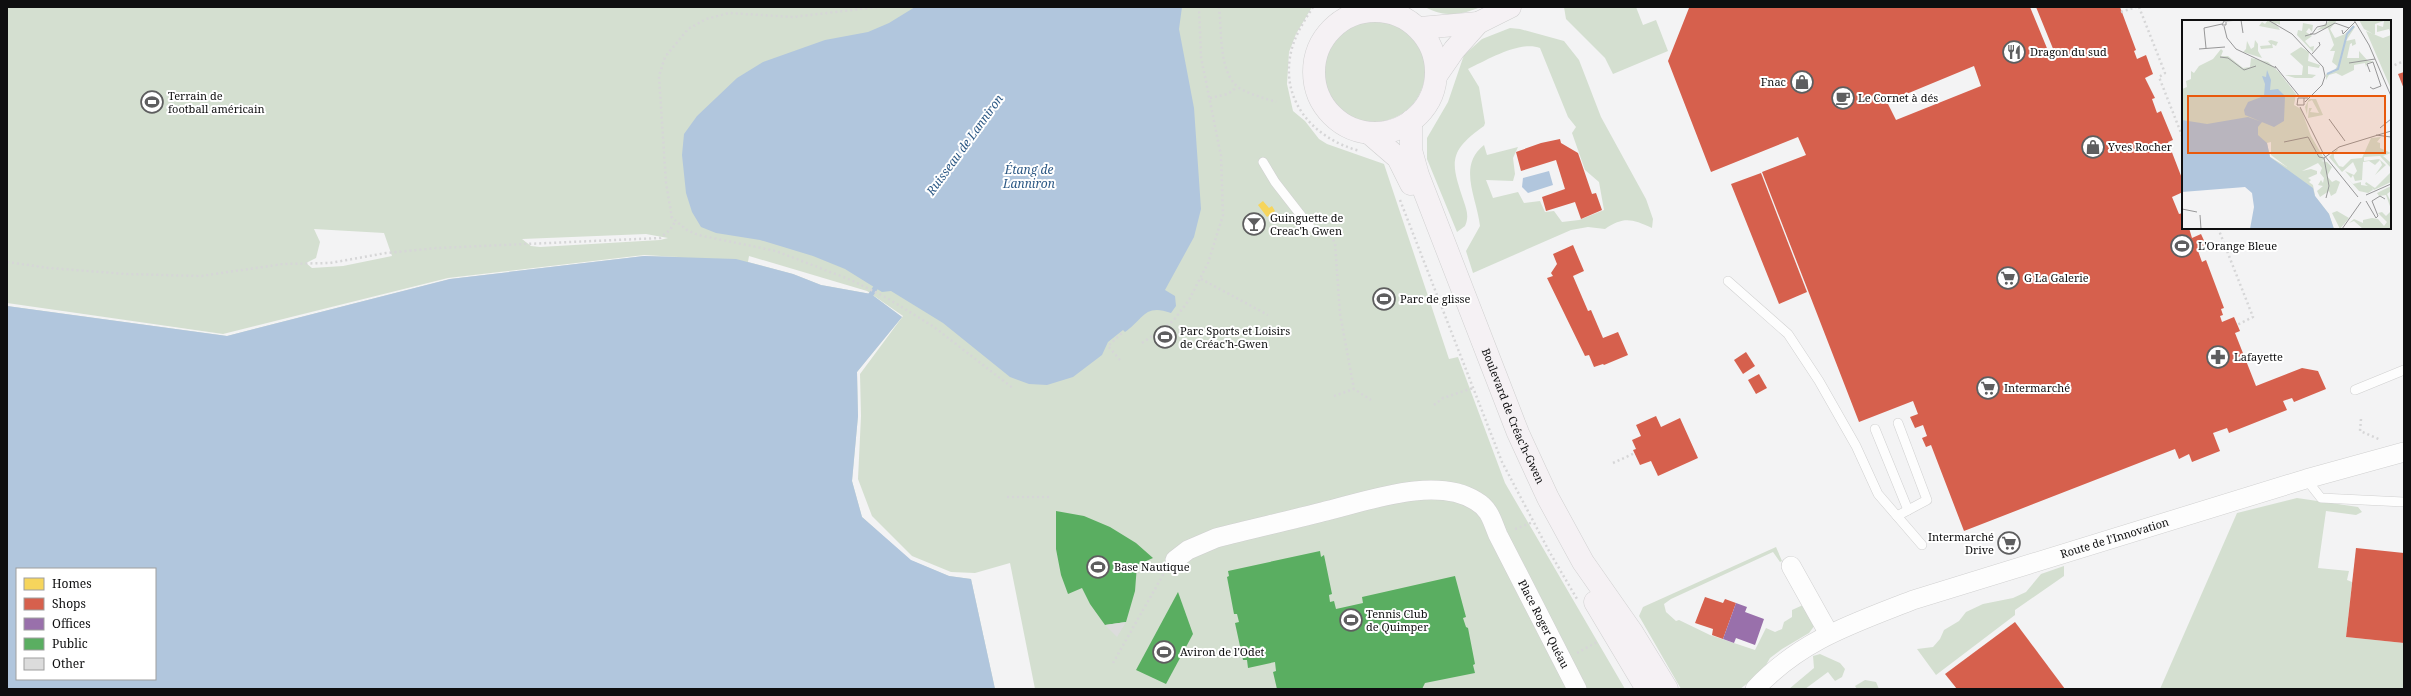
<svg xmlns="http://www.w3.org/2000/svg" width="2411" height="696" viewBox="0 0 2411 696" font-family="'Noto Serif',serif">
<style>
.green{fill:#d4dfd0;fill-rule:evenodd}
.water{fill:#b1c6dd;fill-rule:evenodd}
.homes{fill:#f6d55c}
.shops{fill:#d6604d;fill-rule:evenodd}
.offices{fill:#9970ab}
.public{fill:#5aae61}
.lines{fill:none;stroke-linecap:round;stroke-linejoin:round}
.stream{stroke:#b1c6dd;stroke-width:5}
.building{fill:#dcdcdc}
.lane-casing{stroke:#d0d0d0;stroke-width:10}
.street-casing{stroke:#d0d0d0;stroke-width:20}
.secondary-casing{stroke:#d0d0d0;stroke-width:23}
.path{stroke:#d6d6d7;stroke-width:2.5;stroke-dasharray:2 3;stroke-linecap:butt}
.lane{stroke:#fdfdfd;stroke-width:9}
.street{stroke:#fdfdfd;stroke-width:19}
.secondary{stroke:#f5f1f4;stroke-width:22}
.labels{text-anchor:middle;stroke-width:4;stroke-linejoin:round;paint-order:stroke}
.poi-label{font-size:11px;fill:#0e0e0f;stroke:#fff;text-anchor:start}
.street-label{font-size:11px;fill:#0e0e0f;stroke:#fff}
.water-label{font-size:12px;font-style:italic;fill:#2d5985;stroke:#fff}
.inset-river{fill:none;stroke:#b1c6dd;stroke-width:2}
.inset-road{fill:none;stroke:#979798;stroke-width:1}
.view{fill:#e8590c;fill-opacity:0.15;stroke:#e8590c;stroke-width:2}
.inset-edge{fill:none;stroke:#0e0e0f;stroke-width:2}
</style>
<rect width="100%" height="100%" fill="#f3f3f4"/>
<g class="green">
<path d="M 7,7 L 1312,7 L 1296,34 L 1289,52 L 1287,84 L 1293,111 L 1305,121 L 1319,139 L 1327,144 L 1384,164 L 1449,359 L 1458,357 L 1505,483 L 1625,689 L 1035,689 L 1010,563 L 975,573 L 951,572 L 912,556 L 872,516 L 858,479 L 861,416 L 860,374 L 903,316 L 867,291 L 749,256 L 748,262 L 793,274 L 821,285 L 871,294 L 902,317 L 857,372 L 858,416 L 852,481 L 862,517 L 910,560 L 949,576 L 971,579 L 995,689 L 7,689 L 7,306 L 227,336 L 450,279 L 644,256 L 679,257 L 644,255 L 448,278 L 223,334 L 7,303 ZM 314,229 L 384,233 L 392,256 L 343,266 L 312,268 L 306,263 L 316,258 L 320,242 ZM 646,234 L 668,238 L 660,240 L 540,247 L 531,246 L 522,239 ZM 17,569 L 155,569 L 155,679 L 17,679 Z"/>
<path d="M 1425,7 L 1480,7 C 1460,16 1444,17 1425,7 Z"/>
<polygon points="1564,7 1636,7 1643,25 1656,20 1668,51 1613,74 1605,58 1566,19"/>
<circle cx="1374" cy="71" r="51"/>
<path d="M 1510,28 L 1520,29 L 1564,41 L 1579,60 L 1601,117 L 1646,199 L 1653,219 L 1652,228 C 1632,219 1624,216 1605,229 L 1588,227 L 1571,230 L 1473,273 L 1466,251 L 1480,226 C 1477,198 1457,166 1484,145 L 1487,155 L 1518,147 L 1513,158 L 1515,174 L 1513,181 L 1486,180 L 1493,198 L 1518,192 L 1524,203 L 1540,201 L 1545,212 L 1554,211 L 1562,222 L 1579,220 L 1604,210 L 1599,182 L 1585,170 L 1572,133 L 1576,127 L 1568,117 L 1540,48 C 1521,40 1487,60 1468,69 L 1479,87 L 1485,123 L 1484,126 C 1447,152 1451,163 1464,202 C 1467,211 1469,217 1465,226 L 1457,232 L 1427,159 L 1427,138 L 1448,102 L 1464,55 L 1482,39 Z"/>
<polygon points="2297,498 2358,507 2362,512 2356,515 2326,511 2318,568 2349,571 2347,580 2352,582 2346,637 2404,643 2404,689 2160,689 2237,513"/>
<polygon points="1776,547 1782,561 1780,562 1773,552 1671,599 1664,604 1666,612 1676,621 1679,620 1710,635 1755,650 1766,628 1775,632 1782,629 1784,622 1792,617 1792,610 1803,605 1815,625 1809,633 1782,649 1770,658 1762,672 1740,689 1681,689 1639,616 1643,607"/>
<polygon points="2064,566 2064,576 2015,610 2015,615 1936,675 1917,649 1933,647 1940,639 1944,630 1959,621 1966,612 1983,604 2013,598 2026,592 2041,574"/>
<polygon points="1820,654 1840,663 1845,669 1842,677 1835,681 1828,672 1805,689 1789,689 1814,668 1813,656"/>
<polygon points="1865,680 1876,682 1879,689 1857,689 1855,686"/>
</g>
<g class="water">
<path d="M 915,7 L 1182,7 L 1179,29 L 1194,108 L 1201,209 L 1194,237 L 1165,290 L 1175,296 L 1176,306 L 1171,313 C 1144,303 1143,320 1125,332 L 1123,330 L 1108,342 L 1102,355 L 1073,377 L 1047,385 L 1029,384 L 1010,377 L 943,323 L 891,291 L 882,292 L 845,269 L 813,256 L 760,240 L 716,233 L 701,227 L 692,212 L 686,193 L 682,155 L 684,134 L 697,116 L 737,78 L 763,62 L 825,40 L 868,32 L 889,23 Z"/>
<polygon points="1549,171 1553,185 1528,193 1522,187 1523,178"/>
<path d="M 644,256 L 736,259 L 793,274 L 821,285 L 871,294 L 902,317 L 857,372 L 858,416 L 852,481 L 862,517 L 911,560 L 949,576 L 971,579 L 995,689 L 7,689 L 7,306 L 227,336 L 450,279 ZM 17,569 L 155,569 L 155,679 L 17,679 Z"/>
</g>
<polygon class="homes" points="1263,201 1269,208 1272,206 1275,211 1267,217 1258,205"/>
<g class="shops">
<path d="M 1693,7 L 2030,7 L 2051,58 L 2056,56 L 2036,7 L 2120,7 L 2136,50 L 2134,51 L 2137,59 L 2146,55 L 2153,74 L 2145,78 L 2155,98 L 2152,99 L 2157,113 L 2161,111 L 2173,140 L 2168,142 L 2183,181 L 2183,192 L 2172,197 L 2179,214 L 2183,213 L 2183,228 L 2189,228 L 2192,238 L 2201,234 L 2207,247 L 2198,251 L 2202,262 L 2206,260 L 2224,308 L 2221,309 L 2223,315 L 2220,316 L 2222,322 L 2234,317 L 2240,331 L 2235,333 L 2256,386 L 2302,368 L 2318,371 L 2326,389 L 2294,402 L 2292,398 L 2283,401 L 2287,410 L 2229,433 L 2227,428 L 2213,433 L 2220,451 L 2192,462 L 2189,454 L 2179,459 L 2175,449 L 1964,531 L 1931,445 L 1926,447 L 1922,438 L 1927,436 L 1923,425 L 1915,428 L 1910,417 L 1918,414 L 1913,401 L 1859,422 L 1762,172 L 1806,155 L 1798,137 L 1711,172 L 1668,61 L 1689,8 ZM 1974,66 L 1981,86 L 1896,120 L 1887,102 Z"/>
<polygon points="2404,72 2404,89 2398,74"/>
<polygon points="1560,139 1561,143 1578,153 1592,194 1596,193 1602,210 1581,219 1575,202 1546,211 1542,197 1565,189 1556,160 1521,171 1516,152 1541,143"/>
<polygon points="1761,173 1807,292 1779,304 1731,184"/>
<polygon points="1573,245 1584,271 1573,276 1588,311 1591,310 1603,338 1618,332 1628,355 1604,365 1603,364 1594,367 1589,355 1585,356 1547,278 1553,276 1551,273 1557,264 1553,254"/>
<polygon points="1746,352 1755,366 1743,374 1734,360"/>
<polygon points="1759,374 1767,388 1756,394 1748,380"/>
<polygon points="1656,416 1661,427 1680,418 1698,458 1658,476 1651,461 1640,465 1633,450 1636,449 1632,440 1641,436 1636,425"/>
<polygon points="2356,548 2404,553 2404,643 2346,637"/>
<polygon points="1705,597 1723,603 1725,599 1736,603 1723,639 1712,635 1713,629 1695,623"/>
<polygon points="2015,622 2065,689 1957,689 1945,674"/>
</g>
<polygon class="offices" points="1736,603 1747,607 1745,612 1764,619 1755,645 1736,638 1734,643 1723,639"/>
<g class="public">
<polygon points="1056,511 1084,516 1110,527 1136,543 1153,558 1137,565 1135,591 1126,622 1105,625 1090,604 1082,588 1068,594 1061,575 1056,549"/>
<polygon points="1320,551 1321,557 1324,555 1332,594 1329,595 1330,602 1334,601 1336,609 1363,603 1362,597 1455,576 1466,617 1463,618 1466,627 1468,628 1475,664 1473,665 1475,673 1425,683 1422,689 1277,689 1273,672 1276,671 1275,662 1248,668 1247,660 1243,660 1235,623 1239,622 1237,614 1234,614 1227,577 1229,576 1228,571"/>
<polygon points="1178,592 1193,634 1166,684 1136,670"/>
</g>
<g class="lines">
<polyline class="stream" points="868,299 878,284"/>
</g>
<polygon class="building" points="1126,622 1117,637 1105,625"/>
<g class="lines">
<g class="lane-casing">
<g id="lane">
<polyline points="1263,162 1275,182 1310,227"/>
<polyline points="1728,281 1788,334 1819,381 1856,446 1878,494 1922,545"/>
<polyline points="2355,390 2404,370"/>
<polyline points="1875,429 1908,510"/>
<polyline points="2306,479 2321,498 2404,502"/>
<polyline points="1897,516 1927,500 1898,423"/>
</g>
</g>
<g class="street-casing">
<g id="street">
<path id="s1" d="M 1175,560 L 1188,550 L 1216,538 C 1251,529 1287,521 1322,512 C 1365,502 1435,475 1476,501 C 1490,509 1492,521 1498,535 L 1577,689"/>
<polyline points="1791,566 1829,634"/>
<path id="s2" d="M 1755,689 C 1801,640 1852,624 1913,600 L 2306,479 L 2404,452"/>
</g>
</g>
<g class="secondary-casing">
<g id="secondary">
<circle cx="1375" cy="72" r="61"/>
<polyline points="1420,28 1478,23 1510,7"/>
<polyline points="1436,76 1454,50 1478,23"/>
<path id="s3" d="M 1411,121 L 1411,150 L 1418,175 L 1518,433 L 1548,498 L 1583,562 L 1632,632 L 1667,689"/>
<polyline points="1369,133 1398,158 1411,184"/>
<polyline points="1595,602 1647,689"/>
</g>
</g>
<g class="path">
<polyline points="877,7 793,17 729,13 706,19 688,29 665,57 659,76 666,183 672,218 687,230 698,235 776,251 851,280 887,298 934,327 1014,389"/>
<path d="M 1219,7 C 1222,30 1218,76 1241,89 C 1252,95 1264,98 1276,102"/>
<path d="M 1313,7 C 1305,20 1296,33 1292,48 C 1278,99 1313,139 1360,151"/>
<polyline points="1384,7 1386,11"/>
<polyline points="2139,7 2165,73 2159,77 2183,138"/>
<polyline points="2121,12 2136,7"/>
<polyline points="2390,67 2404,61"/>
<polyline points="1210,98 1228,94 1237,87"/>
<polyline points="1400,200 1502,462 1549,551 1577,599"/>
<polyline points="2218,228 2253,317 2237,325"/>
<polyline points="1323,229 1330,234 1335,243 1340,314 1354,389 1371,400"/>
<polyline points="7,262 49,268 126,274 201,276 283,264 330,263 386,253 437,248 660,238 670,230 675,222"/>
<polyline points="1201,279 1268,315"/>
<polyline points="1142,343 1173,321 1189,300 1208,263 1223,215 1221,156 1201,57 1199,7"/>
<polyline points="1120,360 1108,346 1122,333"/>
<polyline points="1334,396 1354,389"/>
<polyline points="1434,405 1443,398 1473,388"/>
<polyline points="2361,419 2360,431 2381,440"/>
<polyline points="1613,463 1635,453"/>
<polyline points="1007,497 1050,497"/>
<polyline points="1515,529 1533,522"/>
<polyline points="1577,653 1597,642"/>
<polyline points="1113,663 1164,573"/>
</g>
<use href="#lane" class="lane"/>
<use href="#street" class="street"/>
<use href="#secondary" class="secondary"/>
</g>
<defs>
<g id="restaurant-ring" transform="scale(1.15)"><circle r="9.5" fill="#fff" stroke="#5e5e5f" stroke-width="1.5"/><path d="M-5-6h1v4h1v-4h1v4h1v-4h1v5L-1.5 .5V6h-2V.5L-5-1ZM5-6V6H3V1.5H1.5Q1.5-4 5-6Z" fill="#5e5e5f"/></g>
<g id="shop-ring" transform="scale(1.15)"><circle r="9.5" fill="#fff" stroke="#5e5e5f" stroke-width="1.5"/><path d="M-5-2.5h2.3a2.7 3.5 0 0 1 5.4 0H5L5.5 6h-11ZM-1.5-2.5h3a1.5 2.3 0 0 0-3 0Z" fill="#5e5e5f"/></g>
<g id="cafe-ring" transform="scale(1.15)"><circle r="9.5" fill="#fff" stroke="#5e5e5f" stroke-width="1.5"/><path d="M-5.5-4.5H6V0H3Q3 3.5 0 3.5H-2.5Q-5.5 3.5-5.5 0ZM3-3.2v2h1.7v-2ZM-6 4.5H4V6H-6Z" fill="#5e5e5f"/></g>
<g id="stadium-ring" transform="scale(1.15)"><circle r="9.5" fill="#fff" stroke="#5e5e5f" stroke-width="1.5"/><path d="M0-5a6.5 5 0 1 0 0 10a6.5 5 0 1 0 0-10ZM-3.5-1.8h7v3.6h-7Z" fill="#5e5e5f"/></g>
<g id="bar-ring" transform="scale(1.15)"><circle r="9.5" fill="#fff" stroke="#5e5e5f" stroke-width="1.5"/><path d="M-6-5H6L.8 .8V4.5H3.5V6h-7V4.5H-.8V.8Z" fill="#5e5e5f"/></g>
<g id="supermarket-ring" transform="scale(1.15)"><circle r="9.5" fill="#fff" stroke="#5e5e5f" stroke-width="1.5"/><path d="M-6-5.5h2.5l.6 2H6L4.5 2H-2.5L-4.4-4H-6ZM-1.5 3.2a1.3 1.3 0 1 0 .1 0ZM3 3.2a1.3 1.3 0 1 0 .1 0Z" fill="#5e5e5f"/></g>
<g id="pharmacy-ring" transform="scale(1.15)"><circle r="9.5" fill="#fff" stroke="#5e5e5f" stroke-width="1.5"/><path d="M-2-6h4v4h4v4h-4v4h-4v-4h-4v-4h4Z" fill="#5e5e5f"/></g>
</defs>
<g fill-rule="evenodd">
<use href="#restaurant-ring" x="2014" y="52"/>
<use href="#shop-ring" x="1802" y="82"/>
<use href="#cafe-ring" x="1843" y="98"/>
<use href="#stadium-ring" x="152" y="102"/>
<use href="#shop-ring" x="2093" y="147"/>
<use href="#bar-ring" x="1254" y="224"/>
<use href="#stadium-ring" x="2182" y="246"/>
<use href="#supermarket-ring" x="2008" y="278"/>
<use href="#stadium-ring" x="1384" y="299"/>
<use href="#stadium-ring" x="1165" y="337"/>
<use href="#pharmacy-ring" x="2218" y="357"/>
<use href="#supermarket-ring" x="1988" y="388"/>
<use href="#supermarket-ring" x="2009" y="543"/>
<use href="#stadium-ring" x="1098" y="567"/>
<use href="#stadium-ring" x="1351" y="620"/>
<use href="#stadium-ring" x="1164" y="652"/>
</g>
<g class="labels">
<g class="poi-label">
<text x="2030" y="56">Dragon du sud</text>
<text x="1786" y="86" text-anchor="end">Fnac</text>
<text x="168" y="100">Terrain de<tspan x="168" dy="13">football américain</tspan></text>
<text x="1858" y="102">Le Cornet à dés</text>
<text x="2108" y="151">Yves Rocher</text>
<text x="1270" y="222">Guinguette de<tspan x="1270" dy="13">Creac'h Gwen</tspan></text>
<text x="2198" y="250">L'Orange Bleue</text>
<text x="2024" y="282">G La Galerie</text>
<text x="1400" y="303">Parc de glisse</text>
<text x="1180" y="335">Parc Sports et Loisirs<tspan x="1180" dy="13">de Créac'h-Gwen</tspan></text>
<text x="2234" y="361">Lafayette</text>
<text x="2004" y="392">Intermarché</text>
<text x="1994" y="541" text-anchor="end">Intermarché<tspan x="1994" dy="13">Drive</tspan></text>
<text x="1114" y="571">Base Nautique</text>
<text x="1366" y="618">Tennis Club<tspan x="1366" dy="13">de Quimper</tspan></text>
<text x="1180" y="656">Aviron de l'Odet</text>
</g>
<g class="street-label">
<text dy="4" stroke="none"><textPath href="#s3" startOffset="314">Boulevard de Créac'h-Gwen</textPath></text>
<text dy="4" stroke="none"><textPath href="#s2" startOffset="394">Route de l'Innovation</textPath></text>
<text dy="4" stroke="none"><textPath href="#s1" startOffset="456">Place Roger Quéau</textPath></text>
</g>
<g class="water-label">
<text transform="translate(965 145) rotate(-54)" y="4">Ruisseau de Lanniron</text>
<text x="1029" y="174">Étang de<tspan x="1029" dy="14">Lanniron</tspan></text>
</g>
</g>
<g transform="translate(2182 20)">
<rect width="209" height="209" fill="#f3f3f4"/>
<path d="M 86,0 L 98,0 L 98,5 L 94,3 L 98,10 L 77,6 L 80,2 L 83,4 ZM 155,0 L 148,9 L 153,18 L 163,14 L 171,6 L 173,7 L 164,21 L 173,19 L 174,24 L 170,26 L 170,23 L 168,24 L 165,38 L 177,38 L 177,31 L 186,41 L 192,41 L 185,43 L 184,47 L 183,43 L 172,45 L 172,50 L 160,56 L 154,53 L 147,55 L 144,60 L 144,54 L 152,52 L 155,46 L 150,42 L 153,31 L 148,31 L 152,25 L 146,8 L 135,10 L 147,1 ZM 177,0 L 209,0 L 209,14 L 207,9 L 195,12 L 195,5 L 201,7 L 202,1 L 193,4 L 193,15 L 182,9 ZM 121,3 L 131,5 L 130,12 L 127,8 L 124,12 L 130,16 L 123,21 L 128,27 L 132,26 L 131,32 L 115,15 L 116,10 L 120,11 ZM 184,11 L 201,18 L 209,15 L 209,69 ZM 73,20 L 76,24 L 76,31 L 80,38 L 61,32 L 64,29 L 65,21 L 69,29 L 72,27 ZM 89,20 L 96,22 L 94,26 L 90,24 L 91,28 L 79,29 L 78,26 L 89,25 L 86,21 ZM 119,27 L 127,32 L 126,41 L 138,45 L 137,48 L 126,46 L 126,54 L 134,55 L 130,58 L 113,58 L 103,55 L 120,55 L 121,46 L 108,34 ZM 39,29 L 41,31 L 39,36 L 46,36 L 61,48 L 68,47 L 69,38 L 86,42 L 97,52 L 114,74 L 112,85 L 119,89 L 129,116 L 143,140 L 139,141 L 145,142 L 150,147 L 145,156 L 150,162 L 154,160 L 158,162 L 154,173 L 149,176 L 147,171 L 138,177 L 135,171 L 141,166 L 136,165 L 139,160 L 141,163 L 142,158 L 138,153 L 140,148 L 136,143 L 120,151 L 129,149 L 135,151 L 135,154 L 126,158 L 129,160 L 127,162 L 131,165 L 133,176 L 147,194 L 152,209 L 100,174 L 0,151 L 0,69 L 5,67 L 4,61 L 9,59 L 9,51 L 12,53 L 17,46 L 31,39 ZM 89,122 L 89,135 L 105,147 L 88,137 L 85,123 ZM 127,79 L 134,79 L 141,95 L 126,98 L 127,88 L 130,88 L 128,92 L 137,93 L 130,80 L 126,82 L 125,95 L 123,87 ZM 199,117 L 195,122 L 198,123 L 198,128 L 209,133 L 201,136 L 209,143 L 209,148 L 198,136 L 182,137 L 182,141 L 197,139 L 204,145 L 193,155 L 200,145 L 198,140 L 193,145 L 187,141 L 181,142 L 180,160 L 173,161 L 171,155 L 169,158 L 163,151 L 172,155 L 175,151 L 171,142 L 160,152 L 147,137 L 155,129 L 156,130 L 152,134 L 152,138 L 157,146 L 161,147 L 169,139 L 180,138 L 189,118 ZM 209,152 L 209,162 L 192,170 L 190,168 L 191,170 L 186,173 L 177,171 L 161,153 L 171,164 L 179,162 L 179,165 L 186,166 L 183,164 L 184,162 L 193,168 ZM 209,166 L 209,171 L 205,174 L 209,182 L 209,189 L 204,175 L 197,176 L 195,173 ZM 155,191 L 167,198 L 158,209 L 150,193 ZM 209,191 L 209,209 L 181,209 L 172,201 L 167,203 L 172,199 L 181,203 L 181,200 L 190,198 L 196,199 L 202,206 L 205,202 L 196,193 L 200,192 L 204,196 Z" fill="#d4dfd0" fill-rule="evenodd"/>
<path d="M 85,50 L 89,60 L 88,70 L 96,69 L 103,76 L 102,101 L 92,107 L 63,95 L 62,90 L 66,82 L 82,76 L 83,64 L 80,56 L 84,57 ZM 66,97 L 80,102 L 76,107 L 76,115 L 85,123 L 88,137 L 131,168 L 133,176 L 147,194 L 152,209 L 68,209 L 72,187 L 70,173 L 63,167 L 0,172 L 0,100 L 25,104 Z" fill="#b1c6dd"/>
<path class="inset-river" d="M 145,54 L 156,49 L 165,14 L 172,6"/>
<path class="inset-road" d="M 59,0 L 61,13M 86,0 L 110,14 L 141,47 L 143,56 L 140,65 L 123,82M 172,0 L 187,25 L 209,76M 44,2 L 44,5 L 40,5 L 42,1 L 60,0M 42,6 L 45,18 L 54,29 L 94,48M 160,10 L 161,14 L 167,8M 128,14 L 133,14 L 153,3 L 167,8 L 173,2M 123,16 L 130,14 L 135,7 L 144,5 L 145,0M 24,28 L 22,8 L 40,4M 17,29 L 43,27M 130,34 L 138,25 L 137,22M 38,37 L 46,38 L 62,50 L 74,46M 167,43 L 193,39M 93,46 L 118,77M 188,67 L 191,69 L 199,66 L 191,42 L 185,44 L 188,52M 122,78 L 122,85 L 115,85 L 116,78 L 126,78M 118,87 L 142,135 L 176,177M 147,99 L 163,121M 198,108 L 209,99M 194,115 L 209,117M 102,122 L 126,117 L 137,137 L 142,138M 184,175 L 209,164M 144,178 L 147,166 L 142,138 L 157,127 L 209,111M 184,181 L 194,198 L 196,196 L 190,181 L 198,176 L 203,179M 0,189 L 15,192M 18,195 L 19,209M 160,209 L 179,182"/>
<path class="view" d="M 6,76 L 203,76 L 203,133 L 6,133 Z"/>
<rect width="209" height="209" class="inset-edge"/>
</g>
<rect width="2411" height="696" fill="none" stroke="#0e0e0f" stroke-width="16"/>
<rect x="16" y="568" width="140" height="112" fill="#ffffff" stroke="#9f9f9f"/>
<rect x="24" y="578" width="20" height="12" fill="#f6d55c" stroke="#9f9f9f"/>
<text x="52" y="588" font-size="12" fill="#0e0e0f">Homes</text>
<rect x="24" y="598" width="20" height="12" fill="#d6604d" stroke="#9f9f9f"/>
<text x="52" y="608" font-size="12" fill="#0e0e0f">Shops</text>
<rect x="24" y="618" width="20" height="12" fill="#9970ab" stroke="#9f9f9f"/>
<text x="52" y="628" font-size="12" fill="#0e0e0f">Offices</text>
<rect x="24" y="638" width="20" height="12" fill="#5aae61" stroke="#9f9f9f"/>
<text x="52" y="648" font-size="12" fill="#0e0e0f">Public</text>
<rect x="24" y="658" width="20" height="12" fill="#dcdcdc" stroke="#9f9f9f"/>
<text x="52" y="668" font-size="12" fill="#0e0e0f">Other</text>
</svg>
